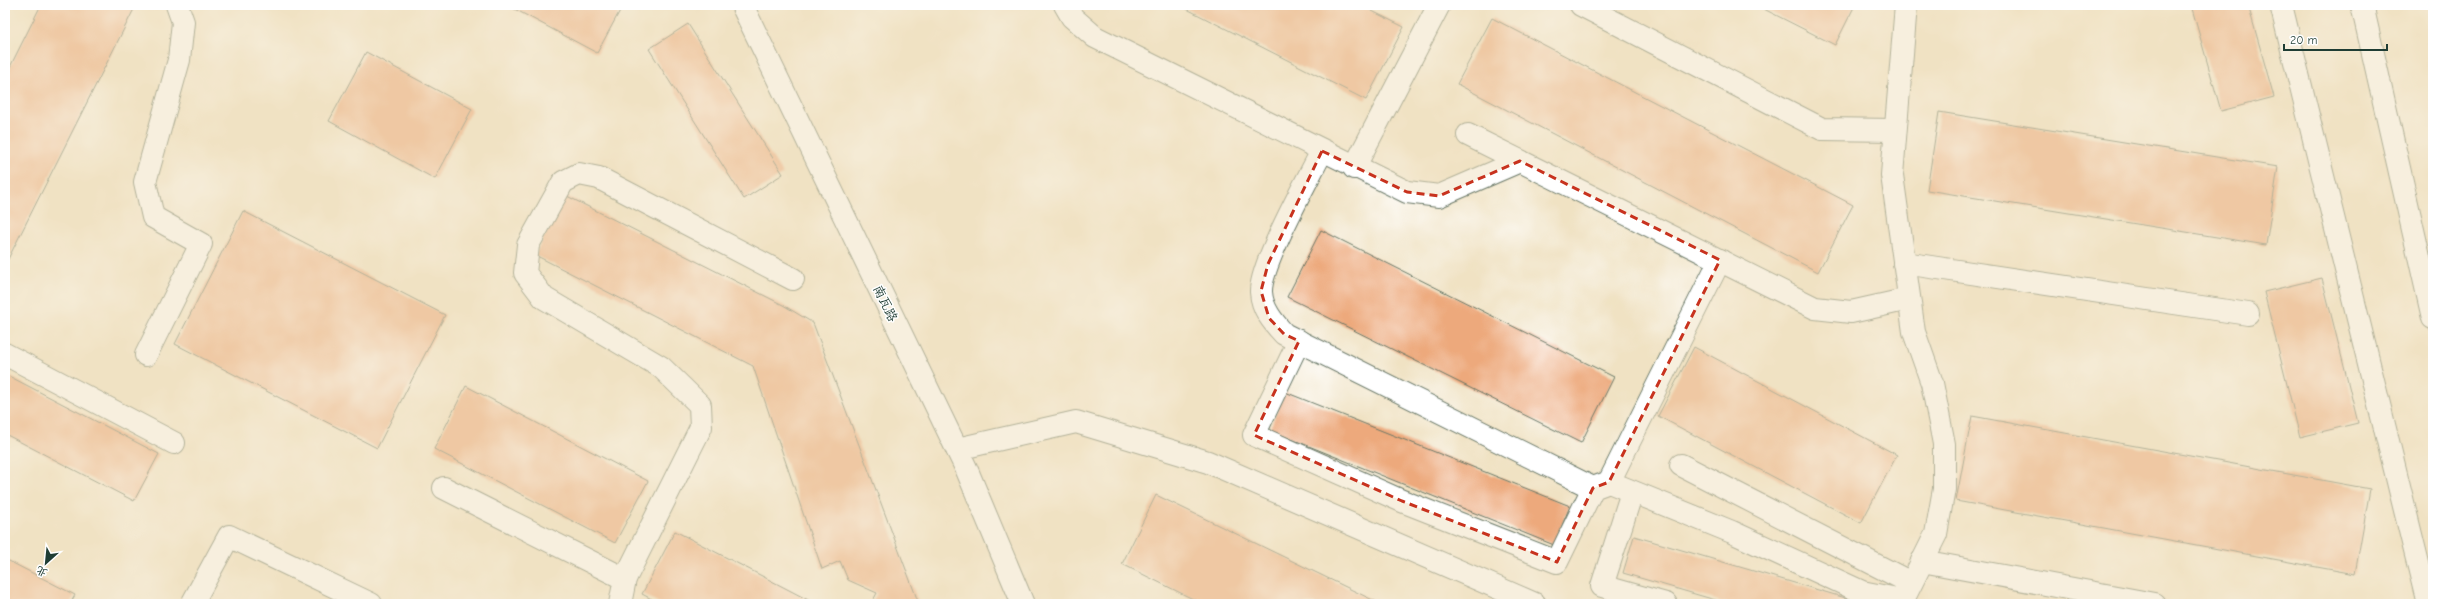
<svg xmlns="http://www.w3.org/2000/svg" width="2438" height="609" viewBox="0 0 2438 609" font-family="'Comic Neue','LXGW WenKai TC',sans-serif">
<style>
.building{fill:#eda97b}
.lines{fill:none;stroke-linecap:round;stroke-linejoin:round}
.minor-casing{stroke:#687766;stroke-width:24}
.minor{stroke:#fff;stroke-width:22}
.marked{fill:none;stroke:#c8321e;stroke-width:3;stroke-dasharray:8 5;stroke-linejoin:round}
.labels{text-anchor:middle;stroke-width:3;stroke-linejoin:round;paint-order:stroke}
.street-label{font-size:13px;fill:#1f3d34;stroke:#fff}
</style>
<rect width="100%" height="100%" fill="#fff"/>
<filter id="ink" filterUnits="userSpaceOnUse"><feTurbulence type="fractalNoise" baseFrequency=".025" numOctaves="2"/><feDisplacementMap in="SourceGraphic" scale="8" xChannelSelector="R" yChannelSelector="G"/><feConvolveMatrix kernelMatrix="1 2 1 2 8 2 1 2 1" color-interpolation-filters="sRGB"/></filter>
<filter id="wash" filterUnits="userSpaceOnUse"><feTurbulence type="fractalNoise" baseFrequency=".012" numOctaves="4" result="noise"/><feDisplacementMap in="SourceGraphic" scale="16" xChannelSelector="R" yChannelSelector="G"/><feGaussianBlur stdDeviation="0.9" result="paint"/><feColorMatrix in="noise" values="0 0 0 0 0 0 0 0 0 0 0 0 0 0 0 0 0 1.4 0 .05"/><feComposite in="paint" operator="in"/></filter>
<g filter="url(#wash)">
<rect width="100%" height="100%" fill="#f0e2c3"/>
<g id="blocks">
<g class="building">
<polygon points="41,5 136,5 5,265 5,77"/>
<polygon points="507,5 623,5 597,53"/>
<polygon points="1179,5 1360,5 1404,27 1366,100"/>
<polygon points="1756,5 1855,5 1835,45"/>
<polygon points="2191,5 2248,5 2274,97 2221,111"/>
<polygon points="1492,18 1853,205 1818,272 1457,84"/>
<polygon points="688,24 783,174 744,199 649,49"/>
<polygon points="366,52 472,109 435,179 329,121"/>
<polygon points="1939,112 2278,167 2266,245 1927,190"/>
<polygon points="565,195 783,305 813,323 919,604 871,604 877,593 848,580 840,561 822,569 753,366 535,255"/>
<polygon points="243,211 445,315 377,448 175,344"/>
<polygon points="1321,230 1614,377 1581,443 1287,297"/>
<polygon points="2322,278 2358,423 2300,437 2264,292"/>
<polygon points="1694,347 1897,455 1861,523 1658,416"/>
<polygon points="5,374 159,454 134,501 5,434"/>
<polygon points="466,386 648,481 615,543 434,449"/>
<polygon points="1285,392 1570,506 1554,545 1269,430"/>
<polygon points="1972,416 2370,489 2355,574 1956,501"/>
<polygon points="1156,495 1381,604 1203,604 1122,564"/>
<polygon points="675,531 816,604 661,604 642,594"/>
<polygon points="1634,536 1866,604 1729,604 1623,573"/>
<polygon points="5,559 75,595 70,604 5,604"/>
</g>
</g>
</g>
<g filter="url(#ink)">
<use href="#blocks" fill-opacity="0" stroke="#687766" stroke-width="1"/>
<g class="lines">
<g class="minor-casing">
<g id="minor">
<polyline points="742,5 966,468 1023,604"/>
<polyline points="1065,5 1072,17 1095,37 1407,192 1439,196 1520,161"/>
<polyline points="1581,5 1822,129 1895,130"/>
<polyline points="2281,5 2428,604"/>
<polyline points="2362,5 2433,318"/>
<polyline points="1468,135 1815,308 1851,312 1909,299"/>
<path d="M 1322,151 C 1308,179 1260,265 1261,292 C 1262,309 1273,322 1284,334 L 1593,488"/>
<polyline points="1354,168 1439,5"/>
<polyline points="1904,263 2248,314"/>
<polyline points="1299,341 1254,435 1402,501 1557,562 1593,488 1609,482 1720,260"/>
<polyline points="5,354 174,443"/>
<polyline points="146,355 201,244 153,217 145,182 179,60 183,22 177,5"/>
<polyline points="957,449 1076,422 1208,462 1535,604"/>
<polyline points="1681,465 1911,583"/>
<polyline points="1609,482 1732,532 1862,592 1902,600"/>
<polyline points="444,488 625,579"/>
<polyline points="1632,492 1602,586 1666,604"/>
<polyline points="1922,561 2154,604"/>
<polyline points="192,604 229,536 371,604"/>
<polyline points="620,604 625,579 701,427 700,405 661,367 544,298 525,273 528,245 563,182 579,174 599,178 793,279"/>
<polyline points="1901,604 1936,534 1944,489 1944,444 1932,383 1914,332 1892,175 1906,5"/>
</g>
</g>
<use href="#minor" class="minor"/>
</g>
</g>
<path d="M0 0H2438V609H0ZM 1322,151 L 1407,192 L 1439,196 L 1520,161 L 1720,260 L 1609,482 L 1593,488 L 1557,562 L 1402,501 L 1254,435 L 1299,341 L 1284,334 L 1269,318 L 1261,291 L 1268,264 Z" fill="#f0e2c3" fill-opacity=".55" fill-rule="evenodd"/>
<path class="marked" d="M 1322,151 L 1407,192 L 1439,196 L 1520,161 L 1720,260 L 1609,482 L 1593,488 L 1557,562 L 1402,501 L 1254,435 L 1299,341 L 1284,334 L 1269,318 L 1261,291 L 1268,264 Z"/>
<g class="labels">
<g class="street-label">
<text transform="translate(886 303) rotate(64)" y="5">南瓦路</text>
</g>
</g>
<rect width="2438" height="609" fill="none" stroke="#fff" stroke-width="20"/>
<g transform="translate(46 563) rotate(207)" stroke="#ffffff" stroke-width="3" paint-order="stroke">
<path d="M0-3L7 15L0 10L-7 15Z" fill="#1f3d34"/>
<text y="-6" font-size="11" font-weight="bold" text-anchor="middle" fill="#1f3d34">北</text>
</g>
<path d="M2284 44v6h103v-6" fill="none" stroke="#1f3d34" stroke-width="2"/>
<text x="2290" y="44" font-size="12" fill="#1f3d34" stroke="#ffffff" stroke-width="3" paint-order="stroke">20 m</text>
</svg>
